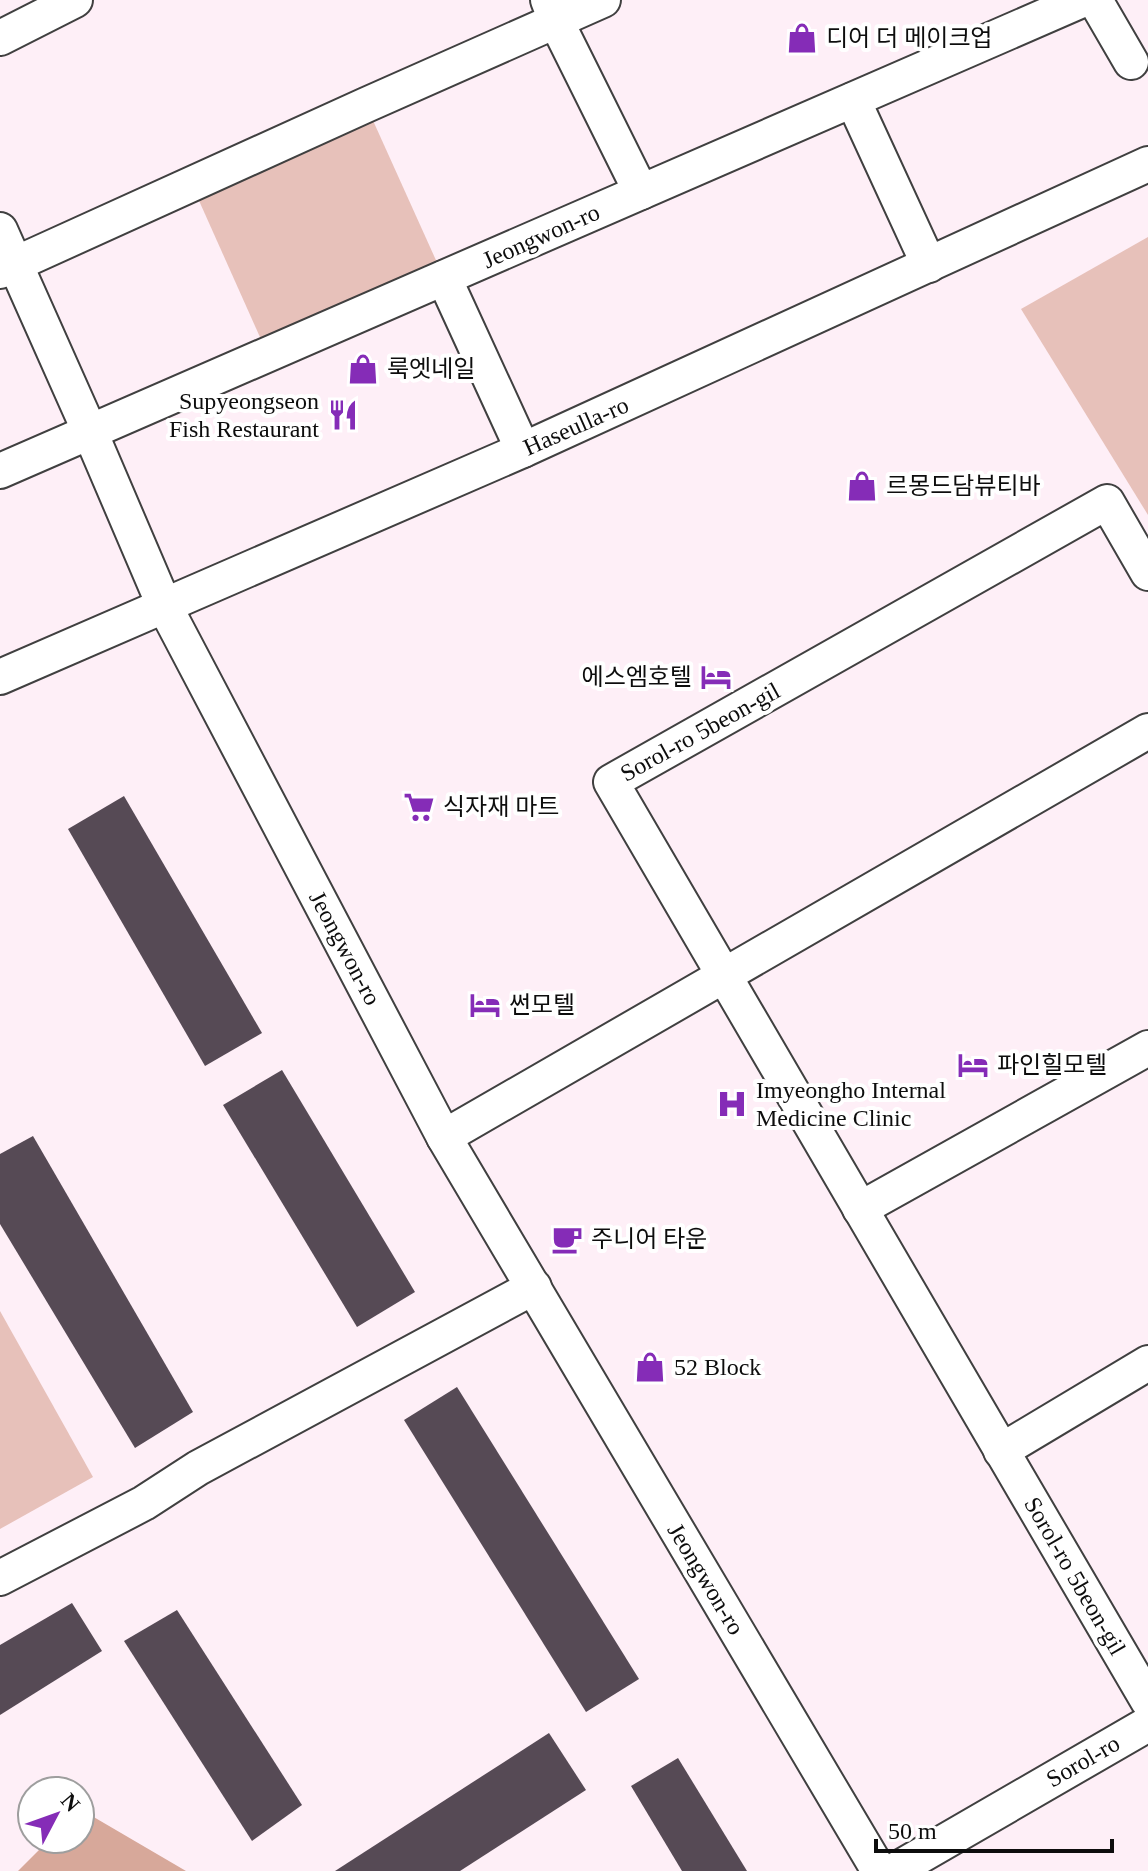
<svg xmlns="http://www.w3.org/2000/svg" width="1148" height="1871" viewBox="0 0 1148 1871" font-family="'Times New Roman','Noto Sans KR',serif">
<style>
.green{fill:#e7c1ba}
.forest{fill:#d7a89a}
.building{fill:#564a55}
.lines{fill:none;stroke-linecap:round;stroke-linejoin:round}
.minor-casing{stroke:#404040;stroke-width:38}
.minor{stroke:#fff;stroke-width:34}
.labels{text-anchor:middle;stroke-width:8;stroke-linejoin:round;paint-order:stroke}
.poi-label{font-size:24px;fill:#0d0d0d;stroke:#fff;text-anchor:start}
.street-label{font-size:24px;fill:#0d0d0d;stroke:#fff}
</style>
<rect width="100%" height="100%" fill="#feeff7"/>
<g class="green">
<polygon points="366,105 444,278 268,355 192,185"/>
<polygon points="1148,237 1148,515 1021,309"/>
<polygon points="0,1311 93,1477 0,1529"/>
</g>
<polygon class="forest" points="80,1809 186,1871 18,1871 50,1839 80,1839"/>
<g class="building">
<polygon points="124,796 262,1033 205,1066 68,829"/>
<polygon points="282,1070 415,1292 357,1327 223,1105"/>
<polygon points="33,1136 193,1412 135,1448 0,1224 0,1154"/>
<polygon points="457,1387 639,1679 586,1712 404,1420"/>
<polygon points="72,1603 102,1651 0,1715 0,1645"/>
<polygon points="177,1610 302,1805 252,1841 124,1641"/>
<polygon points="549,1733 586,1790 460,1871 335,1871"/>
<polygon points="678,1758 747,1871 682,1871 631,1786"/>
</g>
<g class="lines">
<g class="minor-casing">
<g id="minor">
<polyline points="548,0 556,21 641,192"/>
<polyline points="1095,0 1131,62"/>
<polyline points="0,38 75,0"/>
<polyline points="853,100 929,265"/>
<polyline points="0,230 90,432 164,605 444,1137 879,1871"/>
<polyline points="0,271 366,105 603,0"/>
<polyline points="444,278 523,450"/>
<polyline points="0,471 1082,0"/>
<polyline points="1148,573 1107,502 611,782 1148,1701"/>
<polyline points="0,677 523,450 1148,164"/>
<polyline points="444,1137 1148,731"/>
<polyline points="860,1209 1148,1048"/>
<polyline points="1001,1451 1148,1363"/>
<polyline points="0,1578 144,1503 198,1468 534,1287"/>
<polyline points="894,1871 1148,1724"/>
</g>
</g>
<use href="#minor" class="minor"/>
</g>
<defs>
<g id="shop-bare" transform="scale(2.4)"><path d="M-5-2.5h2.3a2.7 3.5 0 0 1 5.4 0H5L5.5 6h-11ZM-1.5-2.5h3a1.5 2.3 0 0 0-3 0Z" fill="#852cb7" stroke="#fff" stroke-width="2.5" paint-order="stroke"/></g>
<g id="restaurant-bare" transform="scale(2.4)"><path d="M-5-6h1v4h1v-4h1v4h1v-4h1v5L-1.5 .5V6h-2V.5L-5-1ZM5-6V6H3V1.5H1.5Q1.5-4 5-6Z" fill="#852cb7" stroke="#fff" stroke-width="2.5" paint-order="stroke"/></g>
<g id="hotel-bare" transform="scale(2.4)"><path d="M-6-4.5h1.5V1H6V5H4.5V3h-9V5H-6ZM-4 0a1.8 1.8 0 1 1 3.6 0ZM.5 0V-2.5h3Q6-2.5 6 0Z" fill="#852cb7" stroke="#fff" stroke-width="2.5" paint-order="stroke"/></g>
<g id="supermarket-bare" transform="scale(2.4)"><path d="M-6-5.5h2.5l.6 2H6L4.5 2H-2.5L-4.4-4H-6ZM-1.5 3.2a1.3 1.3 0 1 0 .1 0ZM3 3.2a1.3 1.3 0 1 0 .1 0Z" fill="#852cb7" stroke="#fff" stroke-width="2.5" paint-order="stroke"/></g>
<g id="hospital-bare" transform="scale(2.4)"><path d="M-5-5h3v3.5h4V-5h3V5h-3V1.5h-4V5h-3Z" fill="#852cb7" stroke="#fff" stroke-width="2.5" paint-order="stroke"/></g>
<g id="cafe-bare" transform="scale(2.4)"><path d="M-5.5-4.5H6V0H3Q3 3.5 0 3.5H-2.5Q-5.5 3.5-5.5 0ZM3-3.2v2h1.7v-2ZM-6 4.5H4V6H-6Z" fill="#852cb7" stroke="#fff" stroke-width="2.5" paint-order="stroke"/></g>
</defs>
<g fill-rule="evenodd">
<use href="#shop-bare" x="802" y="38"/>
<use href="#shop-bare" x="363" y="369"/>
<use href="#restaurant-bare" x="343" y="415"/>
<use href="#shop-bare" x="862" y="486"/>
<use href="#hotel-bare" x="716" y="677"/>
<use href="#supermarket-bare" x="419" y="807"/>
<use href="#hotel-bare" x="485" y="1005"/>
<use href="#hotel-bare" x="973" y="1065"/>
<use href="#hospital-bare" x="732" y="1104"/>
<use href="#cafe-bare" x="567" y="1239"/>
<use href="#shop-bare" x="650" y="1367"/>
</g>
<g class="labels">
<g class="poi-label">
<text x="826" y="46">디어 더 메이크업</text>
<text x="387" y="377">룩엣네일</text>
<text x="319" y="409" text-anchor="end">Supyeongseon<tspan x="319" dy="28">Fish Restaurant</tspan></text>
<text x="886" y="494">르몽드담뷰티바</text>
<text x="692" y="685" text-anchor="end">에스엠호텔</text>
<text x="443" y="815">식자재 마트</text>
<text x="509" y="1013">썬모텔</text>
<text x="997" y="1073">파인힐모텔</text>
<text x="756" y="1098">Imyeongho Internal<tspan x="756" dy="28">Medicine Clinic</tspan></text>
<text x="591" y="1247">주니어 타운</text>
<text x="674" y="1375">52 Block</text>
</g>
<g class="street-label">
<text transform="translate(541 236) rotate(-24)" y="8">Jeongwon-ro</text>
<text transform="translate(576 426) rotate(-24)" y="8">Haseulla-ro</text>
<text transform="translate(700 732) rotate(-29)" y="8">Sorol-ro 5beon-gil</text>
<text transform="translate(345 948) rotate(62)" y="8">Jeongwon-ro</text>
<text transform="translate(1075 1576) rotate(60)" y="8">Sorol-ro 5beon-gil</text>
<text transform="translate(706 1579) rotate(59)" y="8">Jeongwon-ro</text>
<text transform="translate(1083 1761) rotate(-30)" y="8">Sorol-ro</text>
</g>
</g>
<g transform="translate(56 1815) rotate(49)"><circle r="38" fill="#ffffff" stroke="#9e9e9e" stroke-width="2"/>
<path d="M0-6L14 30L0 20L-14 30Z" fill="#852cb7"/>
<text y="-12" font-size="22" font-weight="bold" text-anchor="middle" fill="#0d0d0d">N</text>
</g>
<path d="M876 1839v12h236v-12" fill="none" stroke="#0d0d0d" stroke-width="4"/>
<text x="888" y="1839" font-size="24" fill="#0d0d0d" stroke="#ffffff" stroke-width="6" paint-order="stroke">50 m</text>
</svg>
